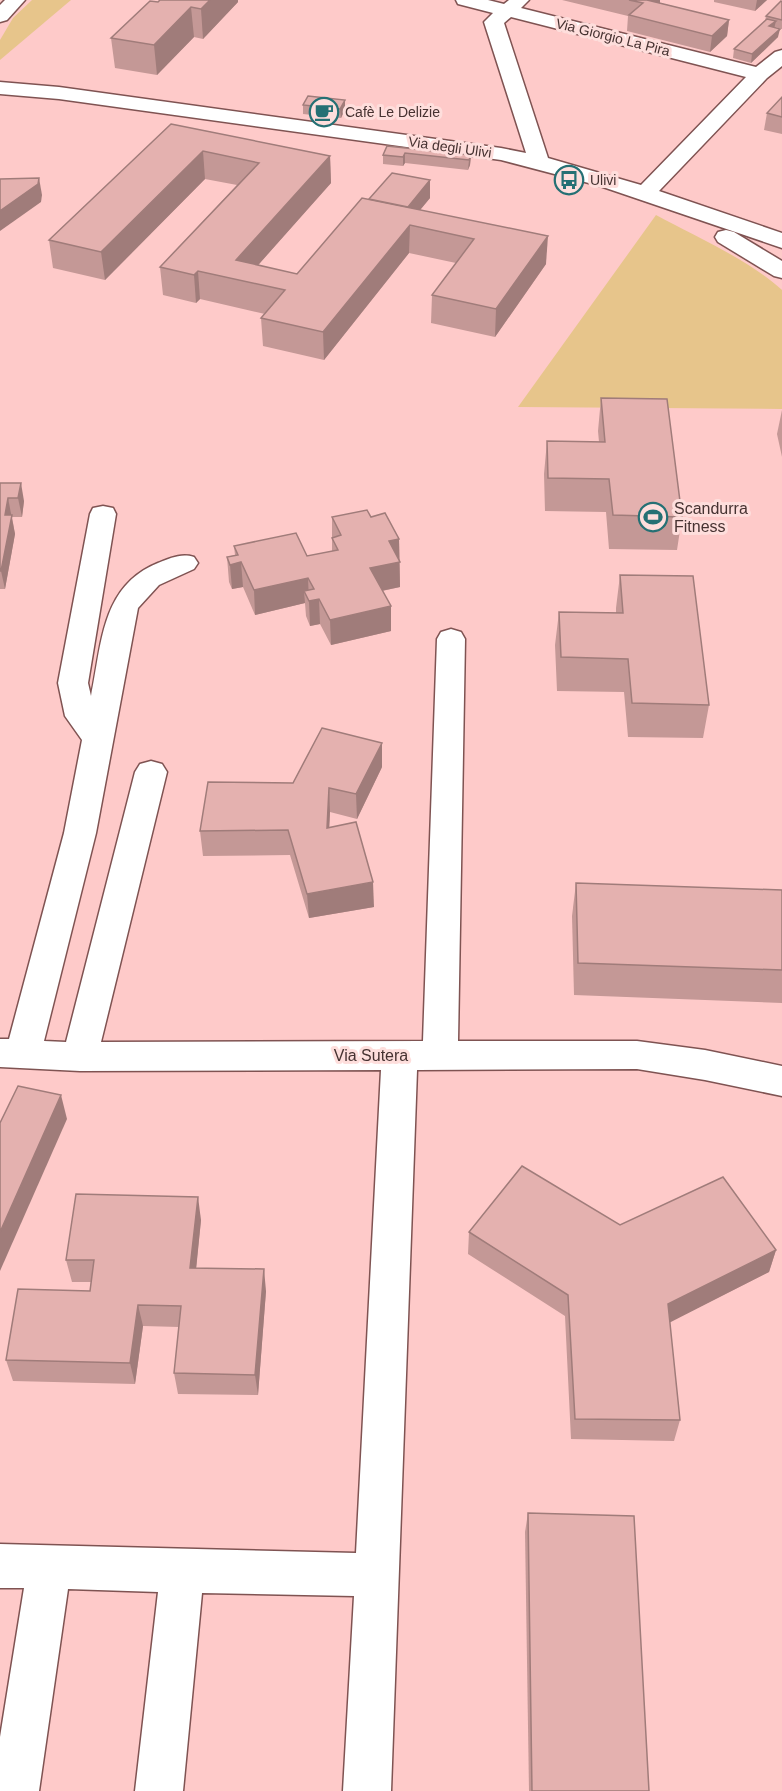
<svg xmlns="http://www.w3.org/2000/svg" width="782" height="1791" viewBox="0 0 782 1791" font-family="Helvetica,sans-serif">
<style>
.green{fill:#e7c58b}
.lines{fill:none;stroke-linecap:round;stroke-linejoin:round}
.street-casing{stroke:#7f5352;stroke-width:3}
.primary-casing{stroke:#7f5352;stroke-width:3}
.street{fill:#fff;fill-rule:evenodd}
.primary{fill:#fff;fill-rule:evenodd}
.wall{fill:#c49896}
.shaded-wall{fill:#a07c7a}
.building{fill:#e4b1af;stroke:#a07c7a;stroke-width:1.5}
.labels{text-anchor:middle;stroke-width:6;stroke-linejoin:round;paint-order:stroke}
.far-street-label{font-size:14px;fill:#463231;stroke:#fededc}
.far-poi-label{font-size:14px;fill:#463231;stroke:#fededc;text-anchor:start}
.poi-label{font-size:16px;fill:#463231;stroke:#fededc;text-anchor:start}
.street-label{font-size:16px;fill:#463231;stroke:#fededc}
</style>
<rect width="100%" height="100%" fill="#fecac9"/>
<g class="green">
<polygon points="32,0 71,0 0,60 0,40 13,18"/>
<path d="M 656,215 C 695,236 751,261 782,290 L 782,409 L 518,407 Z"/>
</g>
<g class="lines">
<g class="street-casing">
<g id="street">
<path d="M 456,0 L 488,0 L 504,4 L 509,0 L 529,0 L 521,8 L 756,67 L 775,52 L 782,50 L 782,66 L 767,78 L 659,191 L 782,233 L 782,248 L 600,186 L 501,160 L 59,99 L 0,94 L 0,82 L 59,87 L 501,148 L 526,153 L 484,22 L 493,13 L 458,4 ZM 511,17 L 746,77 L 641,185 L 548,158 L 504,23 Z"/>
<polygon points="726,230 734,232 782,261 782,278 774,276 718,242 715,237 718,232"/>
<path d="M 103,506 L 113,508 L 116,514 L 88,683 L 91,696 C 102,644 101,586 158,563 C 171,558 181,553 194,557 L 198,563 L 194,569 L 159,585 L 138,608 L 96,833 L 44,1041 L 66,1042 L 135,772 L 140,764 L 151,761 L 162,764 L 167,772 L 101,1042 L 423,1041 L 437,639 L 441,632 L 451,629 L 461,632 L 465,639 L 458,1041 L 637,1041 L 705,1050 L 782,1066 L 782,1096 L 705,1080 L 637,1069 L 417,1070 L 391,1791 L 343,1791 L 354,1596 L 202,1593 L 183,1791 L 135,1791 L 158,1592 L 68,1589 L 39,1791 L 0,1791 L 0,1737 L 24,1588 L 0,1588 L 0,1544 L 356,1553 L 381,1070 L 80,1071 L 0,1067 L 0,1039 L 9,1039 L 64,833 L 82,740 L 65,716 L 58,683 L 90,514 L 93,508 Z"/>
</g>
</g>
<g class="primary-casing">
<polygon id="primary" points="5,0 25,0 7,20 0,22 0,5"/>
</g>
<use href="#street" class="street"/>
<use href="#primary" class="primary"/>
</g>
<g class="wall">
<polygon points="160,0 238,0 238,2 203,39 194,37 157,75 115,68 111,38"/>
<polygon points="562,0 660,0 660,3 729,20 727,36 710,52 627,31 628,16"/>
<polygon points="714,0 767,0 755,11 714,2"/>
<polygon points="782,2 782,29 775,27 778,37 751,63 733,58 734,49 765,21 766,16"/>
<polygon points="782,97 782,134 764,130 767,113"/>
<polygon points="345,100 345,109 341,118 303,114 303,105"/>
<polygon points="171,124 330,156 331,183 258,265 297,274 369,199 430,180 430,198 420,210 546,264 495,337 431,323 432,295 456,263 409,253 324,360 263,346 261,318 265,314 200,299 196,303 163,295 160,267 237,185 205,179 105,280 53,268 49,240"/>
<polygon points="387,146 471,155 470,165 468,170 405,163 403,166 383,164 383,155"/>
<polygon points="601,398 682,517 677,550 609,549 606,512 545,511 544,474 547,441 599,442 598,431"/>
<polygon points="782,410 782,457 777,434"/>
<polygon points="0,483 24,501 22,517 12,517 15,534 5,589 0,589"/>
<polygon points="332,517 371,517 399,539 400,587 382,591 391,631 331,645 320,624 310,626 306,616 305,603 255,615 243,587 232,589 229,582 227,557 235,555 234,546 307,556 332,551"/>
<polygon points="620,575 709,705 703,738 628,737 624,692 557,691 555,645 559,612 616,613 616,608"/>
<polygon points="382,767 357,819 330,812 329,828 374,907 309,918 290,855 203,856 200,831 293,783"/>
<polygon points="576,883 782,890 782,1003 574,995 572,916"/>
<polygon points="201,1220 196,1268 266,1291 258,1395 178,1394 174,1373 179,1327 143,1326 135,1384 13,1381 6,1360 90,1291 91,1282 72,1282 66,1260"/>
<polygon points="620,1225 776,1250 769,1272 669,1322 680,1420 674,1441 571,1439 565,1316 468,1254 469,1232"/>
<polygon points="528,1513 649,1791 529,1791 525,1532"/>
</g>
<g class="shaded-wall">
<polygon points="210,0 238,0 238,2 203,39 201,9"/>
<polygon points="647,0 660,0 660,3"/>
<polygon points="757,0 767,0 755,11"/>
<polygon points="191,7 194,37 157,75 154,45"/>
<polygon points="729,20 727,36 710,52 712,36"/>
<polygon points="776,21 774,29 769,26"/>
<polygon points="780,29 778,37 751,63 752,54"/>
<polygon points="345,100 345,109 341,118 340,109"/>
<polygon points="203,151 205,179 105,280 101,252"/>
<polygon points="405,153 405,163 403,166 403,157"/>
<polygon points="471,155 470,165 468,170 469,160"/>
<polygon points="330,156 331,183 244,281 236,260"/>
<polygon points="39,178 42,195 41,202 0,231 0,211"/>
<polygon points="430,180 430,198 401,233 401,216"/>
<polygon points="410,225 409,253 324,360 323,332"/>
<polygon points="548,236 546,264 495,337 496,309"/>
<polygon points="198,271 200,299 196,303 194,275"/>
<polygon points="21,483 24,501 22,517 18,498"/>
<polygon points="8,498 15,534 5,589 1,571 5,515"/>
<polygon points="399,539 400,587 371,593 370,568 389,541"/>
<polygon points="241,562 243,587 232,589 230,565"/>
<polygon points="308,578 309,601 304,591 305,603 255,615 254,590"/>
<polygon points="319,599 320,624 310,626 309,601"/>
<polygon points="391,606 391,631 331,645 330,620"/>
<polygon points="382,743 382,767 357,819 356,794"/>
<polygon points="329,788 330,812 328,852 327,828"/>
<polygon points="373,882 374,907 309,918 307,894"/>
<polygon points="61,1095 67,1119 0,1271 0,1232"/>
<polygon points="198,1197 201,1220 194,1290 190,1268"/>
<polygon points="776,1250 769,1272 663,1326 668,1304"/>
<polygon points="264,1269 266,1291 258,1395 255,1375"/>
<polygon points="138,1305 143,1326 135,1384 130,1363"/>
</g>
<g class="building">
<polygon points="160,0 210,0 201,9 191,7 154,45 111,38 150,1 158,2"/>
<polygon points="629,0 647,0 729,20 712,36 629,15 643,3"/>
<polygon points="781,1 782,2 782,20 766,16"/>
<polygon points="767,19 776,21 769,26 780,29 752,54 734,49"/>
<polygon points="308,96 345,100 340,109 303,105"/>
<polygon points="782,97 782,117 767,113"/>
<polygon points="171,124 330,156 236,260 297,274 362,198 548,236 496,309 432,295 474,239 410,225 323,332 261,318 285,290 198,271 194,275 160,267 259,163 203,151 101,252 49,240"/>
<polygon points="387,146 471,155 469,160 405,153 403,157 383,155"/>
<polygon points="392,173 430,180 408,207 369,199"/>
<polygon points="39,178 38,184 0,211 0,179"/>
<polygon points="601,398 667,399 682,517 613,515 609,479 548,478 547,441 605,442"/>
<polygon points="0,483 21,483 18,498 8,498 5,515 12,515 1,571 0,571"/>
<polygon points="367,510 371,517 385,513 399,539 389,541 400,562 370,568 391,606 330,620 319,599 309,601 304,591 314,589 308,578 254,590 241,562 230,565 227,557 238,555 234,546 296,533 307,556 338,550 332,538 341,535 332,517"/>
<polygon points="620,575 693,576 709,705 632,703 628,659 561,657 559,612 623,613"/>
<polygon points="322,728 382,743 356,794 329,788 327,828 356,822 373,882 307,894 288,830 200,831 208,782 293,783"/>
<polygon points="576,883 782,890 782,970 578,963"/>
<polygon points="18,1086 61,1095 0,1232 0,1123"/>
<polygon points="522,1166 620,1225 723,1177 776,1250 668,1304 680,1420 575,1419 568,1295 469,1232"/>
<polygon points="76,1194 198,1197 190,1268 264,1269 255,1375 174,1373 181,1306 138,1305 130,1363 6,1360 18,1289 90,1291 94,1260 66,1260"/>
<polygon points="528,1513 634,1516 649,1791 532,1791"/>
</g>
<defs>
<g id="cafe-ring" transform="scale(1.5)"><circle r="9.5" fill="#fededc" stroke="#257074" stroke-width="1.5"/><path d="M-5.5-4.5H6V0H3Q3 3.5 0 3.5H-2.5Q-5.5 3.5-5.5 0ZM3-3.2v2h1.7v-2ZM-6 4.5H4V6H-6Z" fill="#257074"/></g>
<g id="bus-ring" transform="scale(1.5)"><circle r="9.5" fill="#fededc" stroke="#257074" stroke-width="1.5"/><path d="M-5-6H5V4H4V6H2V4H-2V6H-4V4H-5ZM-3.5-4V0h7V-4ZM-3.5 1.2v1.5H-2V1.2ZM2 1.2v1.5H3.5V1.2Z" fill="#257074"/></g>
<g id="stadium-ring" transform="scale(1.5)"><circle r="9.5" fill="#fededc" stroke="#257074" stroke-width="1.5"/><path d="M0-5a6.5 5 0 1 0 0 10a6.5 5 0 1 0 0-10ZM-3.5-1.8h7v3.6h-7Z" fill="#257074"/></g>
</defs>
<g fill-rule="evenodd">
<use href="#cafe-ring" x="324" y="112"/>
<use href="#bus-ring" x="569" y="180"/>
<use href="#stadium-ring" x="653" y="517"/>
</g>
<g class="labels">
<g class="far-street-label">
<text transform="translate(613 37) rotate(14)" y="5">Via Giorgio La Pira</text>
<text transform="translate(450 147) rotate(8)" y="5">Via degli Ulivi</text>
</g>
<g class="far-poi-label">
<text x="345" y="117">Cafè Le Delizie</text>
<text x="590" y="185">Ulivi</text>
</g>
<g class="poi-label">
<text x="674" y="514">Scandurra<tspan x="674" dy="18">Fitness</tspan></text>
</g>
<g class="street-label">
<text x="371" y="1061">Via Sutera</text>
</g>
</g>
</svg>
